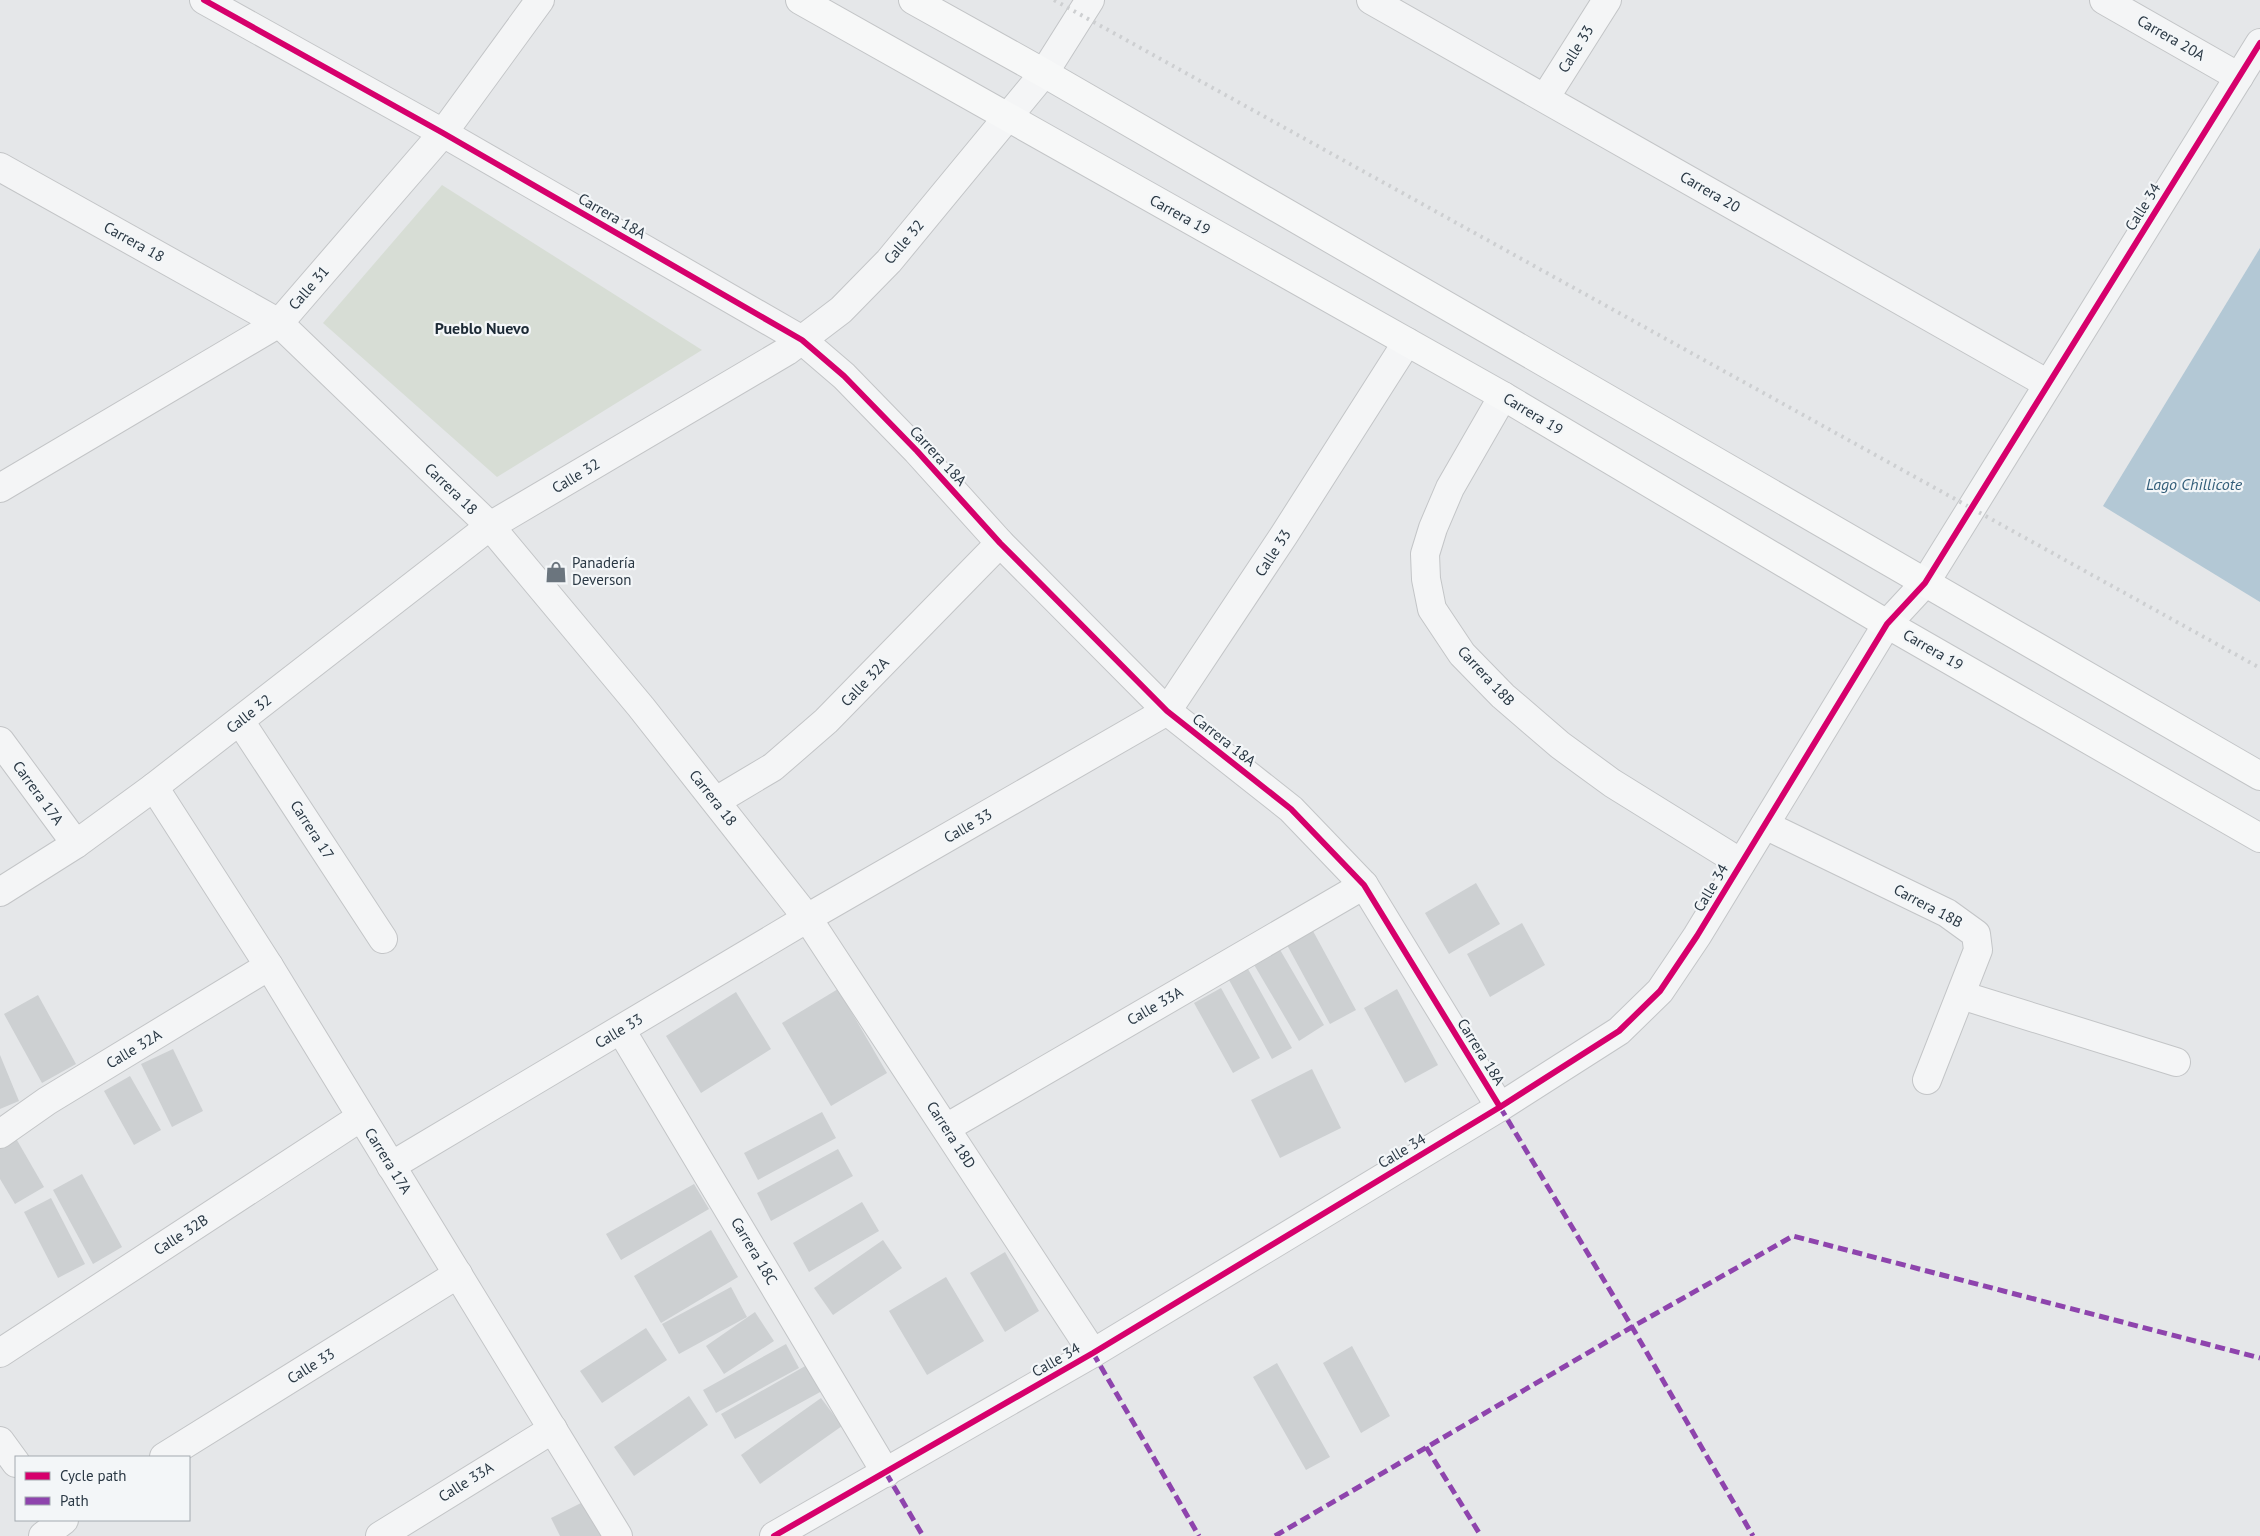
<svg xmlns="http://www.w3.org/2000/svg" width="2260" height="1536" viewBox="0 0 2260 1536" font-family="'PT Sans',sans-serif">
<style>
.green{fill:#d7ddd5}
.water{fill:#b3c8d5}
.building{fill:#cdd0d2}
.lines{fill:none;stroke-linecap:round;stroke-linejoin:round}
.street-casing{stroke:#c3c5c7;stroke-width:30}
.secondary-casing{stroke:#c3c5c7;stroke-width:30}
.street{stroke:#f4f5f6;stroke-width:28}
.secondary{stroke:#f7f8f8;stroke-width:28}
.rail{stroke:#cdcfd1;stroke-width:4;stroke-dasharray:2.5 5;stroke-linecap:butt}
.quiet{stroke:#8e44ad;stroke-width:5;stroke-dasharray:10 5;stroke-linecap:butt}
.cycleway-casing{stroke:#f3f6f8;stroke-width:9}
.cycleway{stroke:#d6006c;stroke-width:6}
.labels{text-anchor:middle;stroke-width:4.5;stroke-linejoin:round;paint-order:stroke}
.street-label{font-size:15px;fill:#2a3844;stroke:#f3f6f8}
.poi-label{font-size:15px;fill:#2a3844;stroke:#f3f6f8;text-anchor:start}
.neighbourhood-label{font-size:16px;font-weight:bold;fill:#1c2935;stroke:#f3f6f8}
.water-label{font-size:16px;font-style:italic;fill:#335e79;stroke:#f3f6f8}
</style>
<rect width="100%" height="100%" fill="#e5e7e9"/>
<polygon class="green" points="442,185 702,350 497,477 323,323"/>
<polygon class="water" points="2260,248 2260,602 2103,506"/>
<g class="building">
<polygon points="1476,883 1500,924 1449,954 1425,913"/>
<polygon points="1522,923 1545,965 1490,997 1467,954"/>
<polygon points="1313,931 1356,1010 1330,1024 1287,945"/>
<polygon points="1279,948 1324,1025 1299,1041 1253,963"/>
<polygon points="1248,969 1292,1048 1272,1059 1229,980"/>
<polygon points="1221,988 1260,1058 1233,1073 1194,1003"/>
<polygon points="838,989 887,1073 831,1106 782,1023"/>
<polygon points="1397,989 1438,1065 1405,1083 1364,1008"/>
<polygon points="736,992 771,1049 701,1093 666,1036"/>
<polygon points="38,995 76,1064 42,1083 4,1014"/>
<polygon points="173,1049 203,1111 172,1127 141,1064"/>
<polygon points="0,1055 19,1101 0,1109"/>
<polygon points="1312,1069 1341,1128 1280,1158 1251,1100"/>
<polygon points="130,1076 161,1130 134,1145 104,1091"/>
<polygon points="822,1112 836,1138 758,1180 744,1153"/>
<polygon points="14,1135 44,1187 15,1204 0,1179 0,1143"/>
<polygon points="838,1149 853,1176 771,1221 757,1193"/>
<polygon points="82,1174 122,1247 93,1264 53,1190"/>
<polygon points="694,1184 709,1209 621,1260 606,1234"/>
<polygon points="51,1198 85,1264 58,1278 24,1212"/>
<polygon points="862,1202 879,1231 809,1272 793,1243"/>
<polygon points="711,1230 738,1277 661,1323 634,1276"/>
<polygon points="883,1240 902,1268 833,1315 814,1288"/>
<polygon points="1005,1252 1039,1311 1005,1332 970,1273"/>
<polygon points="946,1277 984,1341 927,1375 889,1311"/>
<polygon points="731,1287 747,1317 679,1354 662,1324"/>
<polygon points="755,1312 774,1341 724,1374 706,1346"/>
<polygon points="646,1328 667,1360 602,1403 580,1371"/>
<polygon points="786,1344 799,1368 716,1413 703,1390"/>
<polygon points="1352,1346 1390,1416 1361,1433 1323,1363"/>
<polygon points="1277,1363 1330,1457 1306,1470 1253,1377"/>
<polygon points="807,1365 822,1391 735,1439 721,1414"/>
<polygon points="689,1396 708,1425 634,1476 614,1447"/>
<polygon points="821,1398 842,1426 760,1484 741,1455"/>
<polygon points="587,1500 606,1536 560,1536 551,1518"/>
</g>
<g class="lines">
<g class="street-casing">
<g id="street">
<polyline points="204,0 443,133 802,340 844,376 917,451 1000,543 1167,711 1291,809 1364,885 1500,1107"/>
<polyline points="1371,0 2048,384"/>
<polyline points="2104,0 2239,77"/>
<polyline points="1545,98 1607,0"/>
<polyline points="0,167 279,323 490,526 641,707 808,919 1093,1353"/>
<polyline points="1503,396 1450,488 1433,528 1425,554 1426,579 1432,609 1462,654 1503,696 1560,745 1612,783 1741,863"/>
<polyline points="0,488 279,323 443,133 540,0"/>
<polyline points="240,721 383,939"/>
<polyline points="0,741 76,844"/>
<polyline points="154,787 269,966 618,1536"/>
<polyline points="716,801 773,767 826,721 1000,543"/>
<polyline points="1765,825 1947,913 1976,934 1978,950 1927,1080"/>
<polyline points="0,892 76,844 154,787 490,526 787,351 841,310 889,261 1044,73 1090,0"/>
<polyline points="1961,995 2176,1062"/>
<polyline points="621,1030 886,1473"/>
<polyline points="946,1128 1364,885"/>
<polyline points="0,1134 47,1101 269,966"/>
<polyline points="391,1166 821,910 1167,711 1284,535 1407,342"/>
<polyline points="0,1353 361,1117"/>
<polyline points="0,1441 16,1463"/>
<polyline points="164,1457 458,1274"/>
<polyline points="43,1536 64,1520"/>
<polyline points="380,1536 553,1429"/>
<polyline points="774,1536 1093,1353 1500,1107 1619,1031 1660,991 1697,936 1887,624 1925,583 2260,43"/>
</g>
</g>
<g class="secondary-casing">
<g id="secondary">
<polyline points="800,0 1503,396 1887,624 2260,838"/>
<polyline points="913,0 1044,73 2260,776"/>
</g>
</g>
<use href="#street" class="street"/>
<use href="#secondary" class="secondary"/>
<polyline class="rail" points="1054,0 2260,668"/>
<g class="quiet">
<polyline points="1500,1107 1632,1327 1753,1536"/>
<polyline points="1093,1353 1199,1536"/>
<polyline points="1426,1447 1481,1536"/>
<polyline points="886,1473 923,1536"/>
<polyline points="1275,1536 1632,1327 1793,1236 2260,1358"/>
</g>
<g class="cycleway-casing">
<g id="cycleway">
<polyline points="204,0 443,133 802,340 844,376 917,451 1000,543 1167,711 1291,809 1364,885 1500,1107"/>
<polyline points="774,1536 1093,1353 1500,1107 1619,1031 1660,991 1697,936 1887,624 1925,583 2260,43"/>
</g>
</g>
<use href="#cycleway" class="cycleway"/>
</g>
<defs>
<g id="shop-bare" transform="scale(1.725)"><path d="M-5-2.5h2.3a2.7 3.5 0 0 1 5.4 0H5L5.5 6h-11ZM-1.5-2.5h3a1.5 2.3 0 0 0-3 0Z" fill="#6b757e" stroke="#f3f6f8" stroke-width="2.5" paint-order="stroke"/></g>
</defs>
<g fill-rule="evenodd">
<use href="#shop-bare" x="556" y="572"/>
</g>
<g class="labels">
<g class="street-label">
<text transform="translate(2171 38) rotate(30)" y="5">Carrera 20A</text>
<text transform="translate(1576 49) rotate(-58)" y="5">Calle 33</text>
<text transform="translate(1710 192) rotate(30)" y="5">Carrera 20</text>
<text transform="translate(2143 207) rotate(-58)" y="5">Calle 34</text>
<text transform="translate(1180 215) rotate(29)" y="5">Carrera 19</text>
<text transform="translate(612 216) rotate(30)" y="5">Carrera 18A</text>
<text transform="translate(134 242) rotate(29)" y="5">Carrera 18</text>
<text transform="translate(904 242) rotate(-50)" y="5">Calle 32</text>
<text transform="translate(309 288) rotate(-49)" y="5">Calle 31</text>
<text transform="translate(1533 414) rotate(31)" y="5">Carrera 19</text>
<text transform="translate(938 456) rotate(47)" y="5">Carrera 18A</text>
<text transform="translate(576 476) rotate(-31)" y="5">Calle 32</text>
<text transform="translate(451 489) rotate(44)" y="5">Carrera 18</text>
<text transform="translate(1273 553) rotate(-57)" y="5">Calle 33</text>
<text transform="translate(1933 650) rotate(30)" y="5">Carrera 19</text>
<text transform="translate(1486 676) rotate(47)" y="5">Carrera 18B</text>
<text transform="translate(865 682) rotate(-46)" y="5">Calle 32A</text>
<text transform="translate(249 714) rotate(-38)" y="5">Calle 32</text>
<text transform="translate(1224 740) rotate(38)" y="5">Carrera 18A</text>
<text transform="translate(38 793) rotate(54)" y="5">Carrera 17A</text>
<text transform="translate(713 798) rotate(52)" y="5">Carrera 18</text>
<text transform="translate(968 826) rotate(-30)" y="5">Calle 33</text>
<text transform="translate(312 830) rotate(57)" y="5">Carrera 17</text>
<text transform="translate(1711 888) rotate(-59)" y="5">Calle 34</text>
<text transform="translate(1928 906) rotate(28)" y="5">Carrera 18B</text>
<text transform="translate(1155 1006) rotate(-30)" y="5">Calle 33A</text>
<text transform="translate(619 1031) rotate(-31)" y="5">Calle 33</text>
<text transform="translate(134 1049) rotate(-31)" y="5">Calle 32A</text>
<text transform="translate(1481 1052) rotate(58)" y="5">Carrera 18A</text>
<text transform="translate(951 1135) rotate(57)" y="5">Carrera 18D</text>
<text transform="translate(1402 1151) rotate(-31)" y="5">Calle 34</text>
<text transform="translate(388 1161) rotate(58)" y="5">Carrera 17A</text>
<text transform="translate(181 1235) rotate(-33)" y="5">Calle 32B</text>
<text transform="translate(754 1251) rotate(59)" y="5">Carrera 18C</text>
<text transform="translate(1056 1360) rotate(-30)" y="5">Calle 34</text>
<text transform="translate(311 1366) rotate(-32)" y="5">Calle 33</text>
<text transform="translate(466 1482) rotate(-32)" y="5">Calle 33A</text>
</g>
<g class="poi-label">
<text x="572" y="568">Panadería<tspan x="572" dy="17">Deverson</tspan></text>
</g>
<g class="neighbourhood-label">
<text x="482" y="334">Pueblo Nuevo</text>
</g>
<g class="water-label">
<text x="2194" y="490">Lago Chillicote</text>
</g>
</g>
<rect x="15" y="1456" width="175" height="65" fill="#f3f6f8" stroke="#a3aab0"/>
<rect x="25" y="1472" width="25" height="8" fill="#d6006c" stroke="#a3aab0"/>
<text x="60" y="1481" font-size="15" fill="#2a3844">Cycle path</text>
<rect x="25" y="1497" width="25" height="8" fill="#8e44ad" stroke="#a3aab0"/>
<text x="60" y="1506" font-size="15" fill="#2a3844">Path</text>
</svg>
